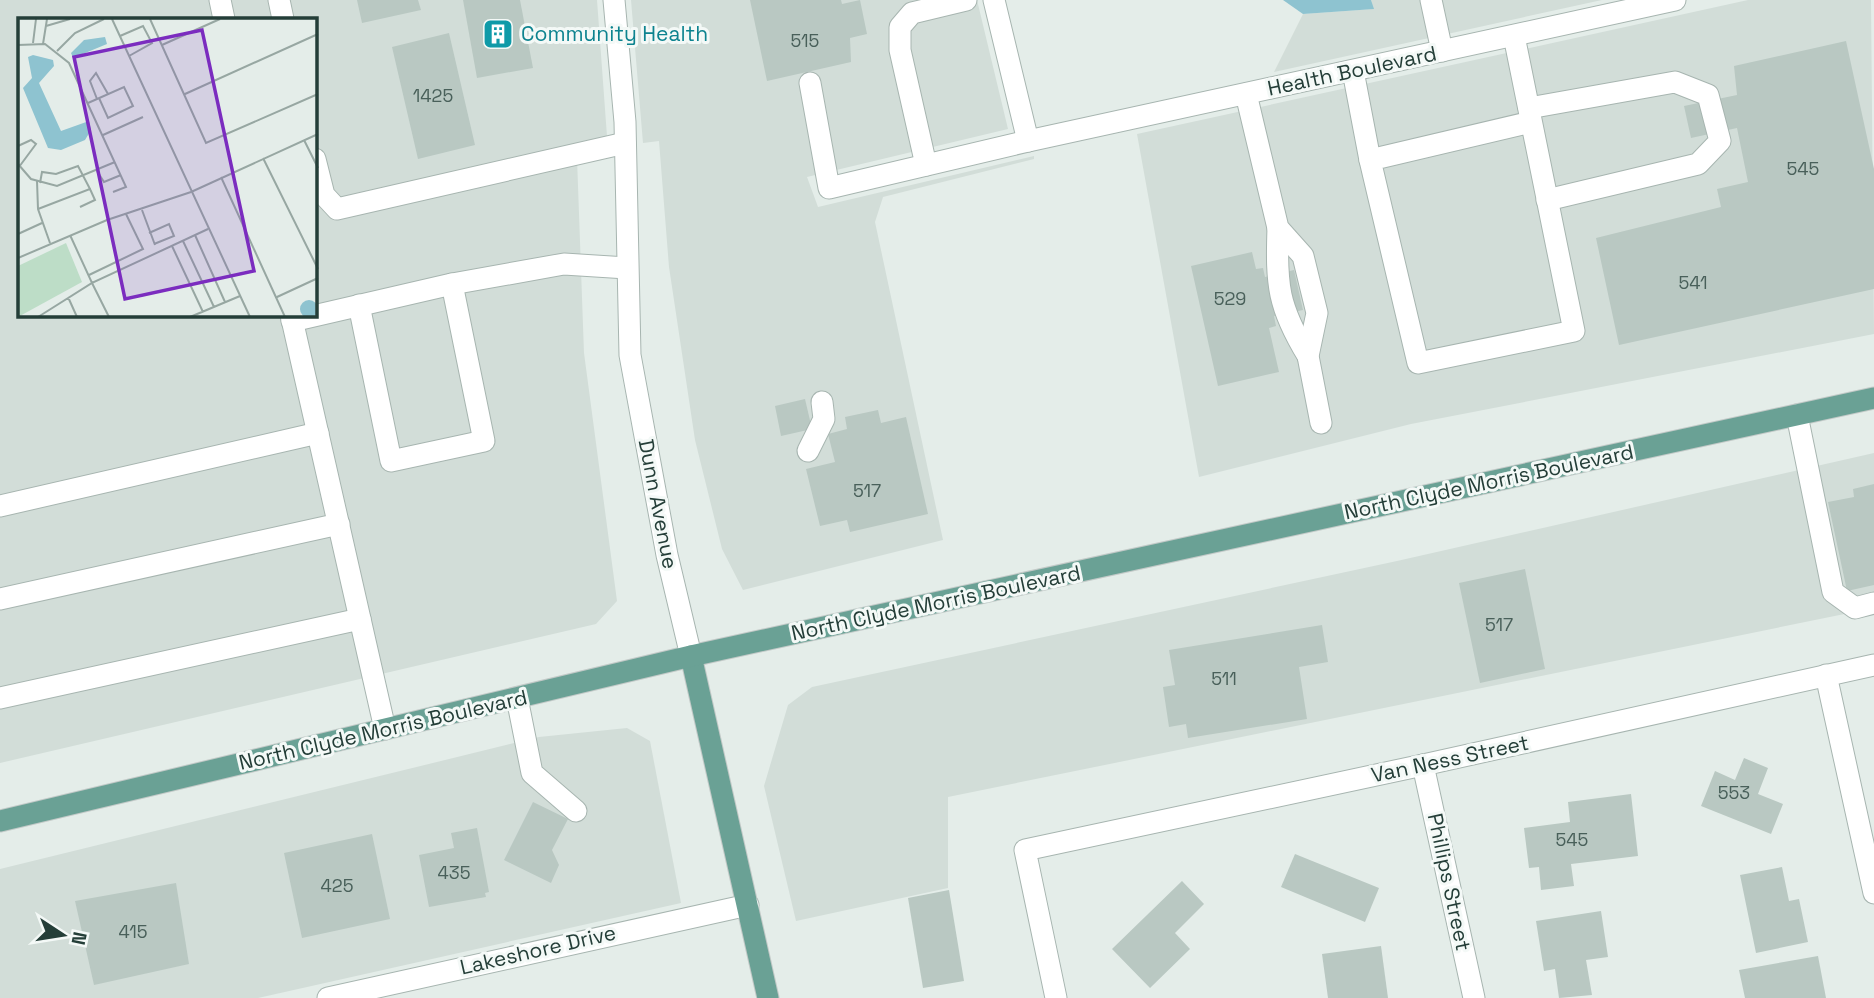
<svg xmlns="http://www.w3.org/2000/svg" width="1874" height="998" viewBox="0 0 1874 998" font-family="'Space Grotesk',sans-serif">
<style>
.built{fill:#d2ddd8;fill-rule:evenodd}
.water{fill:#8ec3d0}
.building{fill:#b9c8c2}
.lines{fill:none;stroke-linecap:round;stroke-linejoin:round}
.minor-casing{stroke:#a7b5b0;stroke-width:23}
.major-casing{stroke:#c2c9c7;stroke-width:23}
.minor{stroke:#fff;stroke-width:21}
.major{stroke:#6aa195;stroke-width:21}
.labels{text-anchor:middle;stroke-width:6;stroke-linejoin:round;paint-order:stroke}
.number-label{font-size:18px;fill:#49605a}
.culture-label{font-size:21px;fill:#0d838f;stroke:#f4f9f7;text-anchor:start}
.street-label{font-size:21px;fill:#243e38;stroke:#f4f9f7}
.inset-road{fill:none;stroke:#97a7a2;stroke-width:2}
.view{fill:#7b2cbf;fill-opacity:0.15;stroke:#7b2cbf;stroke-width:3.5}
.inset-edge{fill:none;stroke:#243e38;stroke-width:3.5}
</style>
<rect width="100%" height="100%" fill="#e4ede9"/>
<g class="built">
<path d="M 0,0 L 597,0 L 608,150 L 577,158 L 584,353 L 617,601 L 596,624 L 0,763 ZM 19,19 L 315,19 L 315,315 L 19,315 Z"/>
<polygon points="631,0 977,0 1008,129 807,177 818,207 1034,156 1034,159 883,197 875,222 943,540 743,590 722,549 695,440 669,267 659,141 643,143"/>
<polygon points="1371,0 1602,0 1274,72 1303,14 1373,9"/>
<polygon points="1748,0 1871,0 1874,334 1411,424 1199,477 1137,134"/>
<polygon points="1874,453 1874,608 948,797 948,888 796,921 764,786 788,705 812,687 1397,561"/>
<polygon points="627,728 650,741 681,903 258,998 0,998 0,869 539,737"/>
</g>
<polygon class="water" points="1283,0 1371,0 1374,9 1303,14"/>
<g class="building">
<polygon points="357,0 418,0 421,10 362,23"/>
<polygon points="463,0 520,0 533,68 477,78"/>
<polygon points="750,0 841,0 842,4 860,0 867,34 850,38 851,62 767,81"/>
<polygon points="449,33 475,145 418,159 392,47"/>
<polygon points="1846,41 1874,169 1874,289 1619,345 1596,238 1721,207 1717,189 1748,182 1737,128 1691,138 1684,106 1737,95 1734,66"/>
<polygon points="1252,252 1256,269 1263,268 1265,277 1294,270 1303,310 1274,316 1276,326 1269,328 1279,372 1218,386 1191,266"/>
<polygon points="805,399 812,429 781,436 775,406"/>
<polygon points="878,410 881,423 906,417 928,514 850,532 847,520 820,526 806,469 835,462 828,434 847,429 845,417"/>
<polygon points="1874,484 1874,585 1847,591 1828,502 1854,497 1853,489"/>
<polygon points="1525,569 1545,669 1480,683 1459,583"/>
<polygon points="1322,625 1328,662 1299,667 1307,719 1188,738 1186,724 1169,727 1163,687 1175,685 1169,650"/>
<polygon points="1744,758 1768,768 1758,794 1783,804 1771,834 1701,806 1715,771 1735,780"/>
<polygon points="1631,794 1638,856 1571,864 1574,886 1541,890 1539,867 1529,868 1524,828 1570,822 1568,802"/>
<polygon points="533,802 568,819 552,850 559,865 551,883 504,860"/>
<polygon points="477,828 489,892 485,893 486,897 429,907 419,855 454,848 451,833"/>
<polygon points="372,834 390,919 302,938 284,853"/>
<polygon points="1295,854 1379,888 1365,922 1281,887"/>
<polygon points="1782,867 1789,901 1799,899 1808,942 1756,953 1740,875"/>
<polygon points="1182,881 1204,904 1175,933 1190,949 1150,988 1112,949"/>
<polygon points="176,883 189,964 94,985 75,901"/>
<polygon points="949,890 964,981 923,988 908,898"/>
<polygon points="1601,911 1608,957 1586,960 1592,995 1559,998 1555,969 1544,971 1536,921"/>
<polygon points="1381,946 1388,998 1328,998 1322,954"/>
<polygon points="1818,956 1826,998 1745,998 1739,970"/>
</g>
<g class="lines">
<g class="minor-casing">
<g id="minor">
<polyline points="220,0 224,19"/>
<polyline points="279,0 283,19"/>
<polyline points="614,0 625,122 630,355 667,555 691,656"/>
<polyline points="994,0 1028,141"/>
<polyline points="1431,0 1442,51"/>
<polyline points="1514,36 1574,331 1418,363 1370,160 1531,122"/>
<polyline points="1353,71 1370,160"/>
<polyline points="810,83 829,188 1028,141 1675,0"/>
<polyline points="1246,94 1278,228 1303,256 1317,313 1308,356 1321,423"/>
<polyline points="1529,108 1675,82 1708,95 1720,141 1698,164 1547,200"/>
<polyline points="315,159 324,195 337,209 625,143"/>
<polyline points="926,165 900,50 900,27 912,13 966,0"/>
<path d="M 1278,228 C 1276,285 1278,307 1308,356"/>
<polyline points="359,305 391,461 484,441 452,284"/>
<polyline points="291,315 385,729"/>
<polyline points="292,321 452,284 564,264 627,268"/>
<polyline points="1797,415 1833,592 1855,608 1874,603"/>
<polyline points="808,451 824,419 822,402"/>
<polyline points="0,506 318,433"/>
<polyline points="0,599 339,524"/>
<polyline points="1826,675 1874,893"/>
<polyline points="0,698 360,619"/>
<polyline points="517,698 532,773 576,811"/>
<polyline points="1423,765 1474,998"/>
<polyline points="328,998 748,905"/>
<polyline points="1056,998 1025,850 1423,765 1874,665"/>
</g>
</g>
<g class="major-casing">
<g id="major">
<polyline points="691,656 768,998"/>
<polyline points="0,821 691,656 1874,398"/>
</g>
</g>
<use href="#minor" class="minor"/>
<use href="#major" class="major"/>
</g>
<defs>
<g id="building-square" transform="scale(1.575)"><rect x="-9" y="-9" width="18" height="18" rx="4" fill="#0f9aa8" stroke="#f4f9f7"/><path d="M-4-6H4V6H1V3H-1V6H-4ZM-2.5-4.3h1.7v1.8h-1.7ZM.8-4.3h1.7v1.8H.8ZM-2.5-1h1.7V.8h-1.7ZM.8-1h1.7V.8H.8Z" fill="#fff"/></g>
</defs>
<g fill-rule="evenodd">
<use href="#building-square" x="498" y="34"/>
</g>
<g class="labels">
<g class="number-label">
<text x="805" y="47">515</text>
<text x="433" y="102">1425</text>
<text x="1803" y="175">545</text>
<text x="1693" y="289">541</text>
<text x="1230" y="305">529</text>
<text x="867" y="497">517</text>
<text x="1499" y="631">517</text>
<text x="1224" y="685">511</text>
<text x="1734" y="799">553</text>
<text x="1572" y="846">545</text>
<text x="454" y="879">435</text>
<text x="337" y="892">425</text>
<text x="133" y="938">415</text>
</g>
<g class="culture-label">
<text x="521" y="41">Community Health</text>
</g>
<g class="street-label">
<text transform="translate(1352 71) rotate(-12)" y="7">Health Boulevard</text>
<text transform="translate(1489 482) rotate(-12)" y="7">North Clyde Morris Boulevard</text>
<text transform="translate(658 504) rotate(79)" y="7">Dunn Avenue</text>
<text transform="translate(936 603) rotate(-12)" y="7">North Clyde Morris Boulevard</text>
<text transform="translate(383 730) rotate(-13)" y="7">North Clyde Morris Boulevard</text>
<text transform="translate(1450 759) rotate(-12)" y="7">Van Ness Street</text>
<text transform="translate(1449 882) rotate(78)" y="7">Phillips Street</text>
<text transform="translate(538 950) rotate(-13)" y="7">Lakeshore Drive</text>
</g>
</g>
<g transform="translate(18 18)">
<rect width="299" height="299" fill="#e4ede9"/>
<path d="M 48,225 L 64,264 L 0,299 L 0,248 Z" fill="#bdddc7"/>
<path d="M 87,19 L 89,26 L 55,40 L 53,35 L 66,22 ZM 15,37 L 35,42 L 36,48 L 21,65 L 43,113 L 71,103 L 73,112 L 67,122 L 43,132 L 30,130 L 5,70 L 14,60 L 10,39 ZM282 291a9 9 0 1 1 18 0a9 9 0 1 1-18 0Z" fill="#8ec3d0"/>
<path class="inset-road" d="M 94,1 L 232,299M 132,1 L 188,125 L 300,76M 28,8 L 52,1M 102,18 L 125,8 L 134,25 L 111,38M 15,25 L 18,1M 25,26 L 29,1M 0,27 L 27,26 L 51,45 L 108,169 L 95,174M 144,27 L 202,1M 39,33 L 57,15 L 86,1M 167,76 L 300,16M 79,81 L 72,63 L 78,55 L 90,76M 70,85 L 106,69 L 115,88 L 90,100 L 81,80M 85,117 L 125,99M 286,122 L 300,150M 0,128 L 13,122 L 18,126 L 1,149M 245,140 L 300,251M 0,146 L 13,161 L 39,168 L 97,144M 79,153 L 86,164 L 103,157M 203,159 L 267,299M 19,163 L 20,191 L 32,225M 173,174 L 300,116M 62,189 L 77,182 L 72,171M 20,191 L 72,171 L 60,148 L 38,156 L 24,154 L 22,165M 124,192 L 137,227M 131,215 L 151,206 L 156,218 L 136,226M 0,216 L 24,205M 52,217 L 74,265 L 190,211M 177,217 L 207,284M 165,223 L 196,289M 154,228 L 185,294M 0,240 L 89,202 L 173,174M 71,257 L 125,231 L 108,196M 50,279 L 59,299M 259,279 L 300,260M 20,299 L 74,265 L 91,299M 172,299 L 222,278"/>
<path class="view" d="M 184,12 L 236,253 L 107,281 L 56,39 Z"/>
<rect width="299" height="299" class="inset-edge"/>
</g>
<g transform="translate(63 935) rotate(102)" stroke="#f4f9f7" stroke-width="5" paint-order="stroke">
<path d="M0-5L12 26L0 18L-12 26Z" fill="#243e38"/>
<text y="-10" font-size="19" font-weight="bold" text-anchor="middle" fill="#243e38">N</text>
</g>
</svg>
